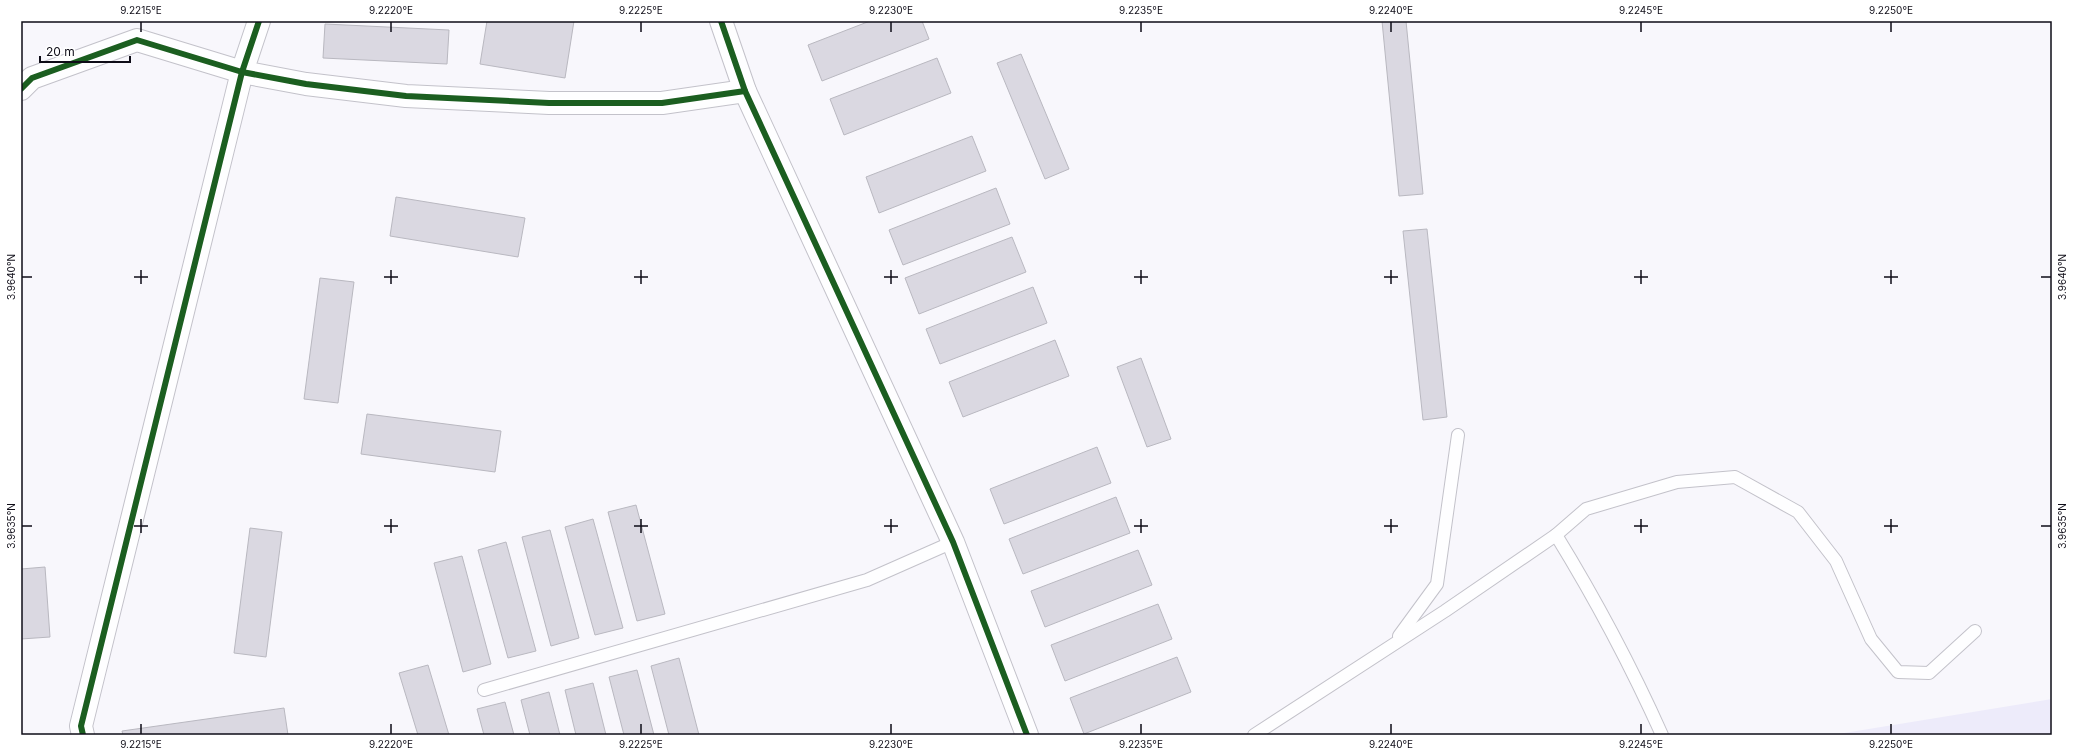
<svg xmlns="http://www.w3.org/2000/svg" width="2073" height="756" viewBox="0 0 2073 756" font-family="Inter,sans-serif">
<style>
.green{fill:#edebfa}
.building{fill:#dad8e1;stroke:#b9b8c0}
.lines{fill:none;stroke-linecap:round;stroke-linejoin:round}
.lane-casing{stroke:#c3c2ca;stroke-width:14}
.street-casing{stroke:#c3c2ca;stroke-width:24}
.lane{stroke:#fefeff;stroke-width:12}
.street{stroke:#fefeff;stroke-width:22}
.cycleway-casing{stroke:#fff;stroke-width:8}
.cycleway{stroke:#1b5e20;stroke-width:6}
.ticks{fill:none;stroke:#0e0c17;stroke-width:1.5}
.neatline{fill:none;stroke:#0e0c17;stroke-width:1.5}
.ticks-label{font-size:10px;text-anchor:middle;fill:#0e0c17}
</style>
<rect width="100%" height="100%" fill="#f8f7fc"/>
<polygon class="green" points="2052,699 2052,735 1832,735"/>
<g class="building">
<polygon points="487,21 574,21 565,78 480,64"/>
<polygon points="870,21 922,21 929,39 822,81 808,45"/>
<polygon points="1382,21 1406,21 1423,194 1399,196"/>
<polygon points="325,24 449,30 447,64 323,58"/>
<polygon points="1021,54 1069,169 1045,179 997,63"/>
<polygon points="937,58 951,93 844,135 830,99"/>
<polygon points="972,136 986,171 879,213 866,177"/>
<polygon points="996,188 1010,224 903,265 889,230"/>
<polygon points="396,197 525,218 518,257 390,236"/>
<polygon points="1427,229 1447,417 1423,420 1403,231"/>
<polygon points="1012,237 1026,272 919,314 905,278"/>
<polygon points="320,278 354,282 338,403 304,399"/>
<polygon points="1033,287 1047,323 940,364 926,329"/>
<polygon points="1055,340 1069,376 963,417 949,382"/>
<polygon points="1141,358 1171,439 1147,447 1117,367"/>
<polygon points="367,414 501,431 495,472 361,454"/>
<polygon points="1097,447 1111,483 1004,524 990,489"/>
<polygon points="1116,497 1130,533 1023,574 1009,539"/>
<polygon points="636,505 665,614 637,621 608,512"/>
<polygon points="593,519 623,628 595,635 565,527"/>
<polygon points="250,528 282,532 266,657 234,653"/>
<polygon points="550,530 579,638 551,646 522,537"/>
<polygon points="506,542 536,651 508,658 478,550"/>
<polygon points="1138,550 1152,585 1045,627 1031,591"/>
<polygon points="462,556 491,664 463,672 434,563"/>
<polygon points="45,567 50,637 21,639 21,569"/>
<polygon points="1158,604 1172,639 1065,681 1051,645"/>
<polygon points="1177,657 1191,692 1084,734 1070,698"/>
<polygon points="679,658 699,735 669,735 651,666"/>
<polygon points="428,665 449,735 418,735 399,673"/>
<polygon points="637,670 654,735 624,735 609,677"/>
<polygon points="593,683 606,735 576,735 565,690"/>
<polygon points="549,692 560,735 530,735 521,700"/>
<polygon points="505,702 514,735 484,735 477,709"/>
<polygon points="284,708 288,735 123,735 122,731"/>
</g>
<g class="lines">
<g class="lane-casing">
<g id="lane">
<path d="M 1556,535 C 1596,600 1631,666 1662,735"/>
<polyline points="1399,636 1437,584 1458,435"/>
<polyline points="484,690 867,580 953,542"/>
<polyline points="1254,735 1445,611 1556,535 1586,509 1677,482 1735,477 1798,512 1836,561 1871,639 1898,672 1929,673 1975,631"/>
</g>
</g>
<g class="street-casing">
<g id="street">
<polyline points="721,21 745,91 953,542 1027,735"/>
<polyline points="21,89 32,78 137,40 242,72 306,84 406,96 549,103 662,103 745,91"/>
<polyline points="83,735 81,726 242,72 259,21"/>
</g>
</g>
<use href="#lane" class="lane"/>
<use href="#street" class="street"/>
<g class="cycleway-casing">
<g id="cycleway">
<polyline points="721,21 745,91 953,542 1027,735"/>
<polyline points="21,89 32,78 137,40 242,72 306,84 406,96 549,103 662,103 745,91"/>
<polyline points="83,735 81,726 242,72 259,21"/>
</g>
</g>
<use href="#cycleway" class="cycleway"/>
</g>
<path class="ticks" d="M 141,22 L 141,32M 391,22 L 391,32M 641,22 L 641,32M 891,22 L 891,32M 1141,22 L 1141,32M 1391,22 L 1391,32M 1641,22 L 1641,32M 1891,22 L 1891,32M 141,270 L 141,284M 391,270 L 391,284M 641,270 L 641,284M 891,270 L 891,284M 1141,270 L 1141,284M 1391,270 L 1391,284M 1641,270 L 1641,284M 1891,270 L 1891,284M 22,277 L 32,277M 134,277 L 148,277M 384,277 L 398,277M 634,277 L 648,277M 884,277 L 898,277M 1134,277 L 1148,277M 1384,277 L 1398,277M 1634,277 L 1648,277M 1884,277 L 1898,277M 2041,277 L 2051,277M 141,519 L 141,533M 391,519 L 391,533M 641,519 L 641,533M 891,519 L 891,533M 1141,519 L 1141,533M 1391,519 L 1391,533M 1641,519 L 1641,533M 1891,519 L 1891,533M 22,526 L 32,526M 134,526 L 148,526M 384,526 L 398,526M 634,526 L 648,526M 884,526 L 898,526M 1134,526 L 1148,526M 1384,526 L 1398,526M 1634,526 L 1648,526M 1884,526 L 1898,526M 2041,526 L 2051,526M 141,724 L 141,734M 391,724 L 391,734M 641,724 L 641,734M 891,724 L 891,734M 1141,724 L 1141,734M 1391,724 L 1391,734M 1641,724 L 1641,734M 1891,724 L 1891,734"/>
<rect width="2073" height="756" fill="none" stroke="#ffffff" stroke-width="44"/>
<path d="M40 56v6h90v-6" fill="none" stroke="#0e0c17" stroke-width="2"/>
<text x="46" y="56" font-size="12" fill="#0e0c17" stroke="#ffffff" stroke-width="3" paint-order="stroke">20 m</text>
<rect x="22" y="22" width="2029" height="712" class="neatline"/>
<g class="ticks-label">
<text x="141" y="14">9.2215°E</text>
<text x="391" y="14">9.2220°E</text>
<text x="641" y="14">9.2225°E</text>
<text x="891" y="14">9.2230°E</text>
<text x="1141" y="14">9.2235°E</text>
<text x="1391" y="14">9.2240°E</text>
<text x="1641" y="14">9.2245°E</text>
<text x="1891" y="14">9.2250°E</text>
<text transform="translate(11 277) rotate(-90)" y="4">3.9640°N</text>
<text transform="translate(2062 277) rotate(-90)" y="4">3.9640°N</text>
<text transform="translate(11 526) rotate(-90)" y="4">3.9635°N</text>
<text transform="translate(2062 526) rotate(-90)" y="4">3.9635°N</text>
<text x="141" y="748">9.2215°E</text>
<text x="391" y="748">9.2220°E</text>
<text x="641" y="748">9.2225°E</text>
<text x="891" y="748">9.2230°E</text>
<text x="1141" y="748">9.2235°E</text>
<text x="1391" y="748">9.2240°E</text>
<text x="1641" y="748">9.2245°E</text>
<text x="1891" y="748">9.2250°E</text>
</g>
</svg>
